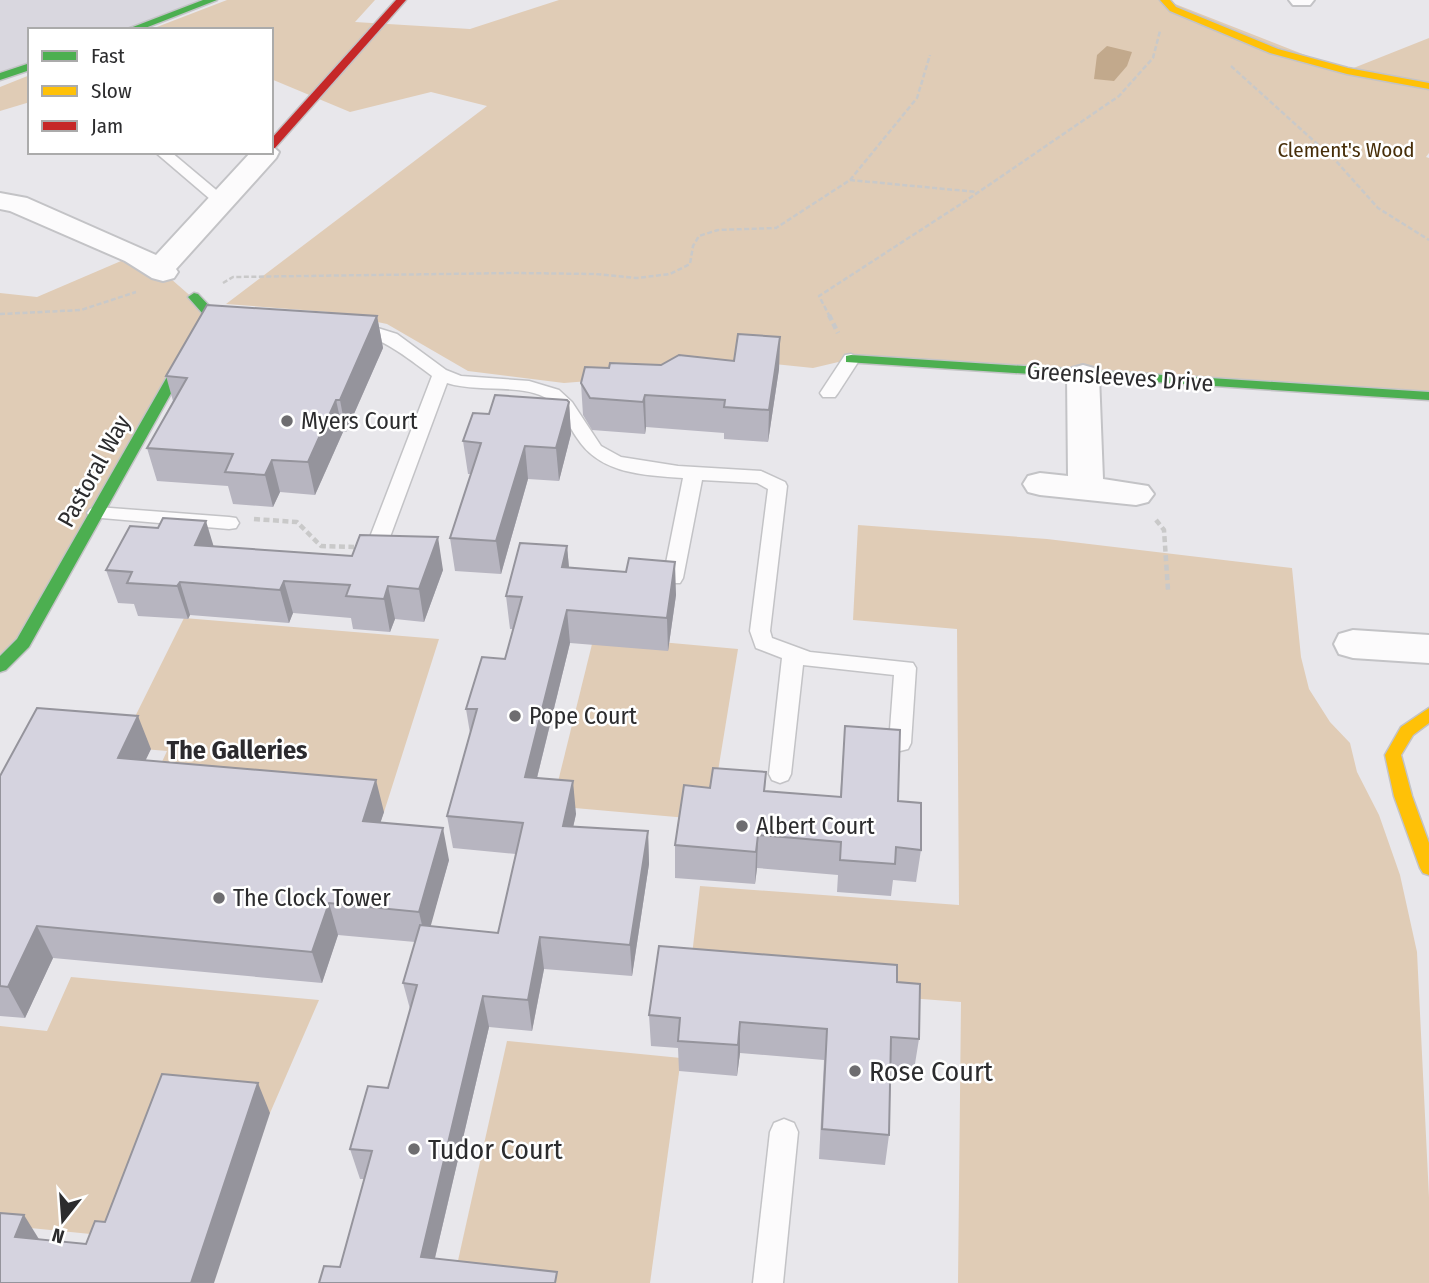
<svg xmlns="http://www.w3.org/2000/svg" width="1429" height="1283" viewBox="0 0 1429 1283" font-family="'Fira Sans Condensed',sans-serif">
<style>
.built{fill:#d9d7df}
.green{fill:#e0ccb6}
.water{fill:#c2a98c}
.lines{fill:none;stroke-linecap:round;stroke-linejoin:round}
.lane-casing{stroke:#c3c3c6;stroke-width:3}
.street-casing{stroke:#c3c3c6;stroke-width:4}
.fast-casing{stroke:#c3c3c6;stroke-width:3}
.slow-casing{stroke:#c3c3c6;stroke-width:3}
.jam-casing{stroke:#c3c3c6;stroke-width:3}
.path-far1{stroke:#c9c9c9;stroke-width:2.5;stroke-dasharray:5 2.5;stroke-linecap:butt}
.path{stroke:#c9c9c9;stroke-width:4.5;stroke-dasharray:6 3.5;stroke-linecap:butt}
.lane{fill:#fcfbfc;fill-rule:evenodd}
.street{fill:#fcfbfc;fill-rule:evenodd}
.fast{fill:#4caf50;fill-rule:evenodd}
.slow{fill:#ffc107;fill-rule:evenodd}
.jam{fill:#c62828;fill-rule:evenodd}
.wall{fill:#b7b5c0}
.shaded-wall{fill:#95949c}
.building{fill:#d5d3df;stroke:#95949c;stroke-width:2}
.poi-dot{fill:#6e6d70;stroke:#fff;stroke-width:2.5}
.labels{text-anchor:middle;stroke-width:5;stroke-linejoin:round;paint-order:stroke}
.far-park-label{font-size:21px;fill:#472e09;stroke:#fff}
.street-label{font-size:24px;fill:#2c2c2e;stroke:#fff}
.poi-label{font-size:24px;fill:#2c2c2e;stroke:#fff;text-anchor:start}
.neighbourhood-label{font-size:26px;font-weight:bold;fill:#2b2a2e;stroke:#fff}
.near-poi-label{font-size:28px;fill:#2c2c2e;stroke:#fff;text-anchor:start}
</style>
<rect width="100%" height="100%" fill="#e8e7eb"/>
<polygon class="built" points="0,0 212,0 130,30 30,30 30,66 0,77"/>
<g class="green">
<polygon points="227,0 375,0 355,22 470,29 559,0 1165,0 1346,71 1429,38 1429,153 1426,157 1429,158 1429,396 851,359 813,368 755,362 638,377 564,383 468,371 387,324 329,312 226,304 487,106 431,92 350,112 271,79 271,30 149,30"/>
<polygon points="30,75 30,102 0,111 0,87"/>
<polygon points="135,255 163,272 210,313 0,666 0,293 37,297"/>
<polygon points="858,525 1047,539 1292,568 1301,657 1309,689 1330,722 1350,743 1357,772 1379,815 1400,875 1417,952 1429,1197 1429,1283 958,1283 961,1002 689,981 700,886 959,905 957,629 853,620"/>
<polygon points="184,618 439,639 384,812 148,792 167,751 120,747"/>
<polygon points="594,636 738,649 710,820 552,806"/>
<polygon points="71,977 319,1000 270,1113 191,1100 141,1239 0,1225 0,1026 47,1031"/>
<polygon points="507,1041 681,1058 650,1283 453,1283"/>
</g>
<polygon class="water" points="1107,46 1132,52 1127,66 1114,81 1094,79 1097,55"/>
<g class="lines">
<g class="lane-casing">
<g id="lane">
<polygon points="155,152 171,152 227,199 230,202 227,205 217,205"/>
<path d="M 355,321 L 397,334 L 446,370 L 461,376 L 529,381 L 559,390 L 572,402 L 601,446 L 621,457 L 678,466 L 761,471 L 785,482 L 787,486 L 770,631 L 772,638 L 810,652 L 913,663 L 916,668 L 911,743 L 908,749 L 900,751 L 892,749 L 889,743 L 894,675 L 803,665 L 791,774 L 788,780 L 780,783 L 772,780 L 769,774 L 782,658 L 756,648 L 750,631 L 768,489 L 757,483 L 702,480 L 683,578 L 680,583 L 666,583 L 663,578 L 683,478 C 643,475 600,474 577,438 C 568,425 561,407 548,399 C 522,383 477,393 447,383 L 390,537 L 387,542 L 373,542 L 370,537 L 432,376 C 404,355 383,338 349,330 L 347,326 L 349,322 Z"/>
<polygon points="851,354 860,359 838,393 835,397 823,397 820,393 845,355"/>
<polygon points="97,507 229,517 236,518 239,523 236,528 229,529 90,517 87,513 90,509"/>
<polygon points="784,1119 794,1123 798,1132 783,1283 753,1283 770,1132 774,1123"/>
</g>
</g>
<g class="street-casing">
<g id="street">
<polygon points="1289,0 1314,0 1310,5 1293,5"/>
<polygon points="271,145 279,152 276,158 176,269 178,272 174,278 163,281 152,278 125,261 10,211 0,209 0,193 27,198 156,255 251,152 271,152"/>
<polygon points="1083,365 1094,368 1099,375 1103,479 1148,486 1154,494 1148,502 1136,505 1040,495 1028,492 1023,484 1028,476 1040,473 1068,476 1067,375 1072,368"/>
<polygon points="1353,630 1429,635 1429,663 1353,658 1339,654 1334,644 1339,634"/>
</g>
</g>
<g class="fast-casing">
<g id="fast">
<polygon points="203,0 217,0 140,30 125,30"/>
<polygon points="30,63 30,70 0,80 0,73"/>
<polygon points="194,293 198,294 216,313 29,647 6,670 0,672 0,656 17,639 203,314 188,297"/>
<polygon points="851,355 1429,392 1429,400 846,362 846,356"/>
</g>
</g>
<g class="slow-casing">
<g id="slow">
<polygon points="1160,0 1170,0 1176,7 1278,49 1348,68 1429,83 1429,89 1347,74 1270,53 1170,11"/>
<polygon points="1429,708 1429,723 1413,735 1401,755 1412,796 1429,843 1429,875 1423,873 1420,868 1394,796 1385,755 1401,727"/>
</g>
</g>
<g class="jam-casing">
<polygon id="jam" points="396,0 406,0 275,148 271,149 271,139"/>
</g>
<g class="path-far1">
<polyline points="1231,66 1336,161 1378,208 1429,240"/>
<polyline points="850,180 977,192"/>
<polyline points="223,283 233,277 515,273 595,274 637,278 670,274 690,264 693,246 699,236 718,230 776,228 850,180 917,98 930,55"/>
<polyline points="0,314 81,310 136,292"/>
<polyline points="830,317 819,296 964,202 1119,96 1153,58 1160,31"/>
</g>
<g class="path">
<polyline points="829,315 838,333"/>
<polyline points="254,519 297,522 321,546 354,547"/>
<polyline points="1156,520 1164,530 1168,590"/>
</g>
<use href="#lane" class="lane"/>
<use href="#street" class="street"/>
<use href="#fast" class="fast"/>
<use href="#slow" class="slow"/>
<use href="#jam" class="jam"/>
</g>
<g class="wall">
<polygon points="377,316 383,348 346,432 343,432 315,495 280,492 273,507 233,504 228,486 157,481 147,448 173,401 166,376"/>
<polygon points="780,337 779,369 768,442 724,439 724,433 646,427 645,434 592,430 583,415 581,383 609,368 734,361"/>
<polygon points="569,402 571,434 559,481 528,479 501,574 455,571 450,538 471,474 468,474 463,441 489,414"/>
<polygon points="158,528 213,546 443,570 424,622 395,619 390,632 353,629 351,618 293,613 289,623 190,615 188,619 138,616 134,604 118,603 106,570"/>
<polygon points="567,546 569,568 676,595 668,651 570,643 537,778 576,814 573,827 648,831 649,864 632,976 544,969 532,1031 489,1027 435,1258 340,1267 364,1179 360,1179 350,1149 388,1088 410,1009 403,983 415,942 338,935 322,983 53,958 25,1018 0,1016 0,776 151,749 145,760 384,812 380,823 449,860 430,926 498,933 516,854 453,848 447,816 470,733 466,709 505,659 513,629 510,629 506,596"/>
<polygon points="845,726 898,801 921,850 916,882 893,880 891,896 837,892 838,875 757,868 755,884 675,878 675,845 710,788 766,772 765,791 840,797"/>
<polygon points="897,982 919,1039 914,1070 891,1068 889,1135 885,1165 819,1159 824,1060 740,1053 737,1076 679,1071 678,1048 651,1046 649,1015"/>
</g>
<g class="shaded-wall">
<polygon points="377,316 383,348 346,432 340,400"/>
<polygon points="780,337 779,369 768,442 769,410"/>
<polygon points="645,395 646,427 645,434 643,402"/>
<polygon points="336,400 343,432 315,495 308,462"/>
<polygon points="569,402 571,434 559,481 556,448"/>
<polygon points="525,446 528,479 501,574 496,541"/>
<polygon points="272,460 280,492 273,507 265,475"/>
<polygon points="206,521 216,554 195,545"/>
<polygon points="438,537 443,570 424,622 419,589"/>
<polygon points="567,546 570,579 562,567"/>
<polygon points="675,562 676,595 668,651 667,618"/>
<polygon points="284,581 293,613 289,623 280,590"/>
<polygon points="180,582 190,615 188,619 177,586"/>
<polygon points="388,586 395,619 390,632 384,599"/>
<polygon points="567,610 570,643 529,810 525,777"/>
<polygon points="138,716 151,749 131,791 118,758"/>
<polygon points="376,780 384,812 370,854 363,821"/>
<polygon points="573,781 576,814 566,859 563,826"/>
<polygon points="443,828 449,860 426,943 419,912"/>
<polygon points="648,831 649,864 632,976 630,945"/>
<polygon points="758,835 757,868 755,884 756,852"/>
<polygon points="329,903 338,935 322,983 312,952"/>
<polygon points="37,926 53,958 25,1018 8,987"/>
<polygon points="540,937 544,969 532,1031 528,1000"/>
<polygon points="483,996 489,1027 429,1283 421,1257"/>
<polygon points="740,1022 740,1053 737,1076 738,1045"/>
<polygon points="258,1083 270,1113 214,1283 191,1283"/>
<polygon points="24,1215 42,1244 15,1237"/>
</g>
<g class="building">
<polygon points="207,305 377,316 340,400 336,400 308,462 272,460 265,475 225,472 233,454 147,448 187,378 166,376"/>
<polygon points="738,334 780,337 769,410 724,407 725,400 645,395 643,402 590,398 581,383 585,367 609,368 610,363 661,365 679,355 734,361"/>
<polygon points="495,395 567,400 569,402 556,448 525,446 496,541 450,538 481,443 463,441 473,413 489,414"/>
<polygon points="163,518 206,521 195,545 352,556 360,535 438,537 419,589 388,586 384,599 346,596 350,585 284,581 280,590 180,582 177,586 127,583 132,572 106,570 130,526 158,528"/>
<polygon points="520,543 567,546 562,567 626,572 629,558 675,562 667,618 567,610 525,777 573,781 563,826 648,831 630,945 540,937 528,1000 483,996 421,1257 557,1272 555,1283 319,1283 324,1266 340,1267 372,1151 350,1149 368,1086 388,1088 417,985 403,983 420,925 498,933 523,823 447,816 477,709 466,709 482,657 505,659 522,597 506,596"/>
<polygon points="37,708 138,716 118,758 376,780 363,821 443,828 419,912 329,903 312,952 37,926 8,987 0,986 0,776"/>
<polygon points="845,726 900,730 898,801 921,803 921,850 896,847 895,864 840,860 841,842 758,835 756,852 675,845 684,785 710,788 713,768 766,772 764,791 841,797"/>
<polygon points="659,946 897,965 897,982 920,984 919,1039 891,1037 889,1135 822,1129 827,1029 740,1022 738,1045 678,1041 680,1018 649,1015"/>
<polygon points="162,1074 258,1083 191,1283 0,1283 0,1213 24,1215 15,1237 86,1244 95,1221 105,1222"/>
</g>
<g class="poi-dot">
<circle cx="287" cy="421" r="7"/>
<circle cx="515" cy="716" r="7"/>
<circle cx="742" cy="826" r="7"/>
<circle cx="219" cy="898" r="7"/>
<circle cx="855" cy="1071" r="7"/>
<circle cx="414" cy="1149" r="7"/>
</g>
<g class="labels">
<g class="far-park-label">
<text x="1346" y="157">Clement's Wood</text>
</g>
<g class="street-label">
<text transform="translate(1120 377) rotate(4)" y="8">Greensleeves Drive</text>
<text transform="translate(94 471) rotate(-61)" y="8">Pastoral Way</text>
</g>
<g class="poi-label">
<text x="301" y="429">Myers Court</text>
<text x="529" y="724">Pope Court</text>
<text x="756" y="834">Albert Court</text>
<text x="233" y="906">The Clock Tower</text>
</g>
<g class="neighbourhood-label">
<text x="237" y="759">The Galleries</text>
</g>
<g class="near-poi-label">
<text x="869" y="1081">Rose Court</text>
<text x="428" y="1159">Tudor Court</text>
</g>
</g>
<rect x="28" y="28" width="245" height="126" fill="#ffffff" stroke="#ababab" stroke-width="2"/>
<rect x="42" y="51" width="35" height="10" fill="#4caf50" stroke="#ababab" stroke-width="2"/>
<text x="91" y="63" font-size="21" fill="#2c2c2e">Fast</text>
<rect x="42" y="86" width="35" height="10" fill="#ffc107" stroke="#ababab" stroke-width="2"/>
<text x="91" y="98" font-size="21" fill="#2c2c2e">Slow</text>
<rect x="42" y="121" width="35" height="10" fill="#c62828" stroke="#ababab" stroke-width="2"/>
<text x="91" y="133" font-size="21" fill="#2c2c2e">Jam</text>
<g transform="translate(63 1220) rotate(197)" stroke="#ffffff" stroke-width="5" paint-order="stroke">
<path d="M0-5L12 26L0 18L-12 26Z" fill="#2c2c2e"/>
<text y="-10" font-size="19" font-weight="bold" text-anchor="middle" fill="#2c2c2e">N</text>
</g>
</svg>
